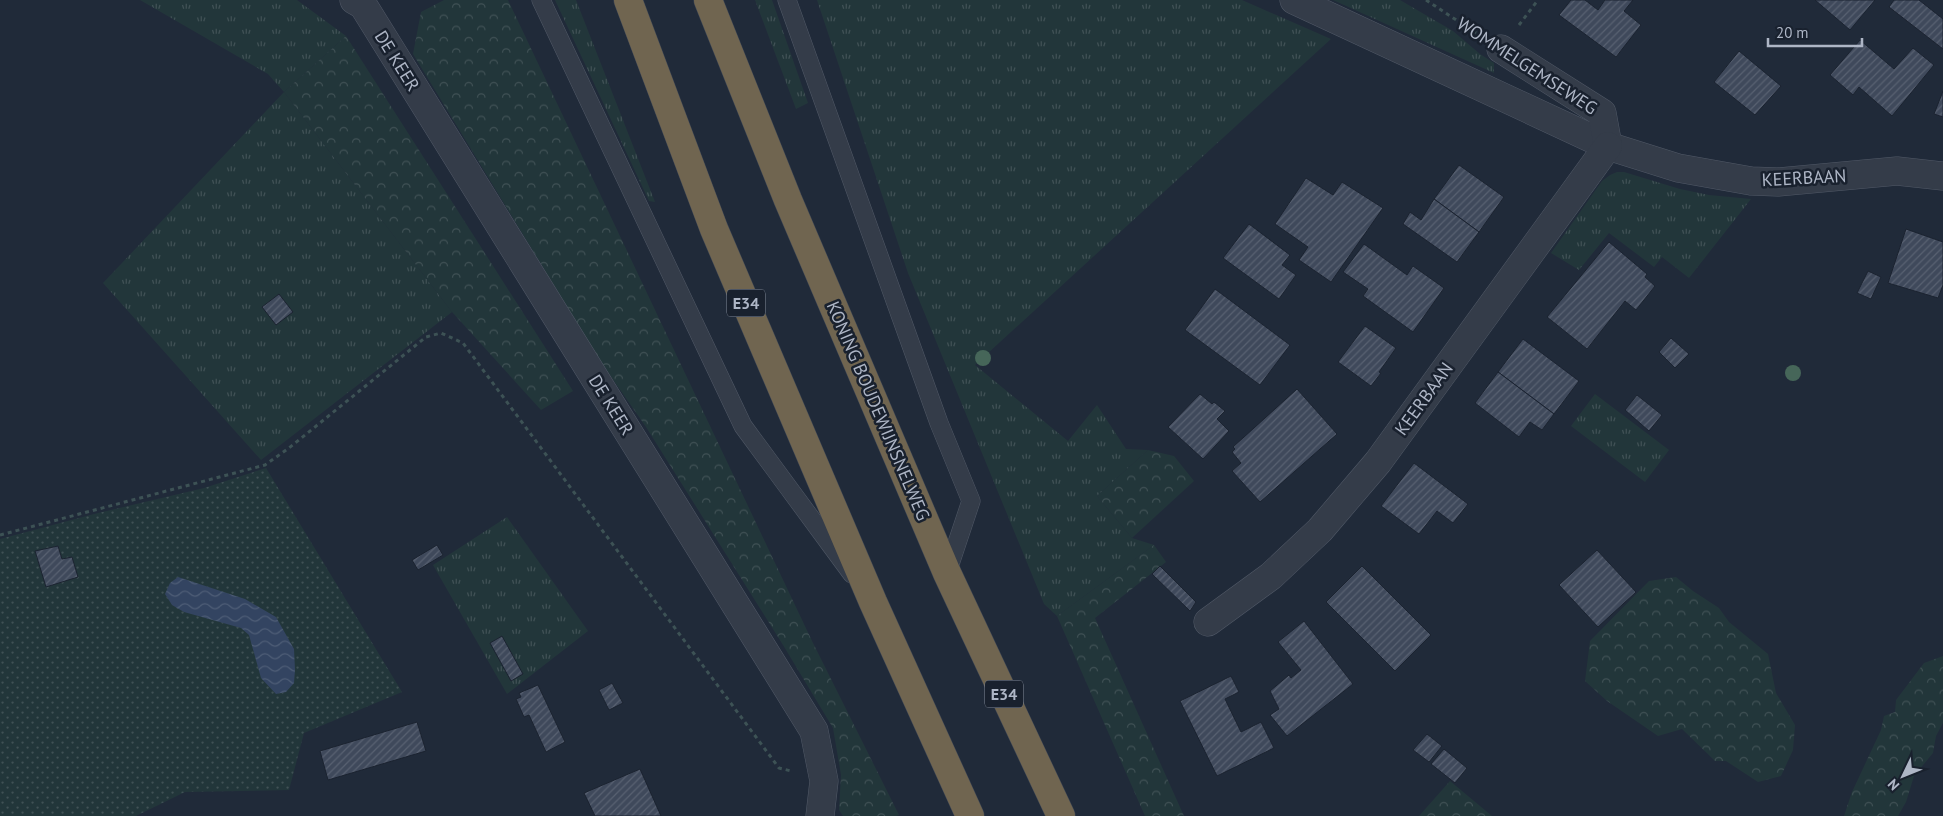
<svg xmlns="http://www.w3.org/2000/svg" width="1943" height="816" viewBox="0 0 1943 816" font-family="'PT Sans',sans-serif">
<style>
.grass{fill:url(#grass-tufts)}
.forest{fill:url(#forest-crowns)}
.garden{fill:url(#garden-dots)}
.water{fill:url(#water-waves)}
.building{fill:url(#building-hatch);stroke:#1b2330}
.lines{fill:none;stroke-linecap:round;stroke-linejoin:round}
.lane-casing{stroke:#515967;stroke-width:19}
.street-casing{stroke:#515967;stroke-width:29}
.highway-casing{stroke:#3e4654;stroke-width:29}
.path{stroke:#3d5255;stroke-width:3;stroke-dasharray:4 4;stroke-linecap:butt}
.lane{stroke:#343c49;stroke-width:18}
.street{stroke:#343c49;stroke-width:28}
.highway{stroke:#706550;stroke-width:28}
.tree{fill:#466659}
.labels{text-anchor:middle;stroke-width:5;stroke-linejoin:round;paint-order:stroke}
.shield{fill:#19212e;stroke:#818998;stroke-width:1}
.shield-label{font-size:16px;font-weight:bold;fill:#aeb6c6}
.street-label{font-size:18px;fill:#aeb6c6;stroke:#19212e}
</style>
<defs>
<pattern id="grass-tufts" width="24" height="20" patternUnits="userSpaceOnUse" patternTransform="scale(1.25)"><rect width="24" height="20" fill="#22363a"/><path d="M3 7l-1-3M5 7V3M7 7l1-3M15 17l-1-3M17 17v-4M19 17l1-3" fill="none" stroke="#405155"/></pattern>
<pattern id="forest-crowns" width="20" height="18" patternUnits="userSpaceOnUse" patternTransform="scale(1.25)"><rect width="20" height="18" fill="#22363a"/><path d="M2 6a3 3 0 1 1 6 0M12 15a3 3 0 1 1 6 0" fill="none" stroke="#405155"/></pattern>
<pattern id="garden-dots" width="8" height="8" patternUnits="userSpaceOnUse" patternTransform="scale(1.25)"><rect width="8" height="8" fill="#22363a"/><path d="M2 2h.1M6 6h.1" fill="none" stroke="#405155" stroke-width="1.8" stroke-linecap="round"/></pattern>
<pattern id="water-waves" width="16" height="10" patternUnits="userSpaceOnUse" patternTransform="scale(1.25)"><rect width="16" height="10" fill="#334461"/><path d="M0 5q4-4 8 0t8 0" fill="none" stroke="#4e5d76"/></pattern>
<pattern id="building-hatch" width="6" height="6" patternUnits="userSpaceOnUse" patternTransform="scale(1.25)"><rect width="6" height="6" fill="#3f495b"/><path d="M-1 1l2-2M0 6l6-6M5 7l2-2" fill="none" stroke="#586171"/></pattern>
</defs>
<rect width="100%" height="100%" fill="#202a39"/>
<g class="grass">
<polygon points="140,0 297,0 346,36 284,92 452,312 261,460 103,283 284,92 268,74"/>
<polygon points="555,0 576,0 655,202 649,201"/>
<polygon points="755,0 772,0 808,103 796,109"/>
<polygon points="817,0 1242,0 1331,39 975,365 1068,441 1097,405 1126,449 1148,450 1097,496 1132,538 1154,545 1057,616 1044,604 908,273"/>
<polygon points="1333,0 1400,0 1453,31 1480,54 1494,63 1494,73"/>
<polygon points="1617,172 1624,172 1680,189 1709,195 1751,199 1689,278 1662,257 1654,267 1609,233 1579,270 1551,253 1602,181 1610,175"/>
<polygon points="1595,394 1669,450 1645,482 1571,426"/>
<polygon points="507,517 588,631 507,694 433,565"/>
</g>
<g class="forest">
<polygon points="444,0 508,0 813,643 899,815 896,816 843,816 839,810 841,775 833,728 783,645 646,427 600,361 413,54 421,12"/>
<polygon points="346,36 573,391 541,410 452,312 284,92"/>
<polygon points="1148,450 1174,456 1194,481 1132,538 1097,496"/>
<polygon points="1154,545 1166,562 1095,618 1184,816 1145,816 1057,616"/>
<polygon points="1676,577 1693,591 1719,608 1729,622 1768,654 1776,693 1795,725 1793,750 1781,776 1758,782 1726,761 1715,761 1682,729 1658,736 1607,701 1585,681 1590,641 1649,581"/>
<polygon points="1943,656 1943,723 1936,736 1933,753 1914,776 1906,802 1898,816 1844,816 1852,792 1881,730 1884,716 1895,712 1896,700 1924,663"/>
<polygon points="1450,781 1492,816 1419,816"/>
</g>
<polygon class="garden" points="266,468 402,692 304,733 289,790 185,792 136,816 0,816 0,539 94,514 204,488"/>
<polygon class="water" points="178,577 245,599 276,617 294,649 295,670 294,683 286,692 276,694 261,678 249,635 241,628 184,612 172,605 165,594 170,583"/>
<g class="building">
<polygon points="1571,0 1585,0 1598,10 1605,0 1633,0 1624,11 1641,25 1616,57 1559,15"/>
<polygon points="1815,0 1875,0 1850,30"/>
<polygon points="1894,0 1919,0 1943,19 1943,49 1889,7"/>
<polygon points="1860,40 1894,69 1913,48 1934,65 1892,116 1859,87 1853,95 1830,75"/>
<polygon points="1739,51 1781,86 1755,115 1714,82"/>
<polygon points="1943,91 1943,117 1934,114"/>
<polygon points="1459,165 1504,197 1479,232 1434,199"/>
<polygon points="1306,178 1333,195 1342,182 1383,208 1331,282 1299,260 1308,247 1275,224"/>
<polygon points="1434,199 1479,232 1457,262 1403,224 1410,212 1421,220"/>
<polygon points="1249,224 1290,255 1282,265 1296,275 1279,299 1223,258"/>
<polygon points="1906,229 1943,242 1943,285 1938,298 1888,283"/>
<polygon points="1609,242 1647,274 1645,277 1655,286 1636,310 1625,301 1587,349 1547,317"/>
<polygon points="1364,244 1407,275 1413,266 1444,288 1413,332 1363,296 1368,289 1343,272"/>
<polygon points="1868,271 1881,277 1871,299 1857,293"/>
<polygon points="1215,289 1290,345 1260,385 1185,330"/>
<polygon points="279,294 293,312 276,325 262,307"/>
<polygon points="1365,326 1396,348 1379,372 1381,373 1371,386 1338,362"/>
<polygon points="1671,338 1689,354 1675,368 1659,352"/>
<polygon points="1523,339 1579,381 1554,414 1498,372"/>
<polygon points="1498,372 1554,414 1542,430 1530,422 1519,437 1475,403"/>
<polygon points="1297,389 1337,434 1260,502 1232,471 1241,463 1232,452 1235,449 1233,447"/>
<polygon points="1200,394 1212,404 1214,402 1225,411 1217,419 1229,431 1203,459 1168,427"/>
<polygon points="1637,395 1662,415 1649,431 1625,410"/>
<polygon points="1414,463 1468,504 1453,523 1437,511 1419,534 1381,506"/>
<polygon points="437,545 443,555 418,570 412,560"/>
<polygon points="58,546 62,559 72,557 78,577 46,587 35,551"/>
<polygon points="1597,550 1636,592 1598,627 1559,585"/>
<polygon points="1160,566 1196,602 1190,611 1152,574"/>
<polygon points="1362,566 1431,635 1395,671 1326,602"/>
<polygon points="1304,621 1353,684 1287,736 1270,715 1279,709 1270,691 1289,675 1291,678 1301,670 1278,642"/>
<polygon points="502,636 523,674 511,681 490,643"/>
<polygon points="1231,676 1239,692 1225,699 1241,732 1261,722 1274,748 1217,776 1180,701"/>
<polygon points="612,683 623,703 609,710 599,690"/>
<polygon points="538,685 565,742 546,752 529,715 524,717 516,699 521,697 519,693"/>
<polygon points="417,722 426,751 328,780 320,751"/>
<polygon points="1427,734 1442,746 1429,762 1413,750"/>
<polygon points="1444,749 1467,768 1455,783 1431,764"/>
<polygon points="640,769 661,816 595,816 584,793"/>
</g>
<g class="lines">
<g class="lane-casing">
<g id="lane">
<polyline points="541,0 743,426 852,574"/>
<polyline points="787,0 939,423 971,501 947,573"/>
</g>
</g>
<g class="street-casing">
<g id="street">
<polyline points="354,0 363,5 814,731 824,781 820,816"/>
<polyline points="1294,0 1608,146 1678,168 1751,181 1778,182 1897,171 1943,176"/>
<polyline points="1501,49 1602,113 1608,146"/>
<polyline points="1208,622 1271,576 1320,530 1378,462 1608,146"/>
</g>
</g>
<g class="highway-casing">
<g id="highway">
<polyline points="628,0 714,229 873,602 970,816"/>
<polyline points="708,0 788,200 947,573 1061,816"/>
</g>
</g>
<g class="path">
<polyline points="1426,0 1476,33"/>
<polyline points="1519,25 1538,0"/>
<polyline points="0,535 265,465 289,448 426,337 441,333 463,343 779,768 791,771"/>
</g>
<use href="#lane" class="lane"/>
<use href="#street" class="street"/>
<use href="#highway" class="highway"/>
</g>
<g class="tree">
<circle cx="983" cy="358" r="8"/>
<circle cx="1793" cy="373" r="8"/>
</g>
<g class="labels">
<g class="shield">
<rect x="727" y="289.5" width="38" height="27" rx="4"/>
<rect x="985" y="680.5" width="38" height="27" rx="4"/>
</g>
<g class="shield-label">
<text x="746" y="309">E34</text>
<text x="1004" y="700">E34</text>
</g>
<g class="street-label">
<text transform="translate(397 61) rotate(58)" y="6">DE KEER</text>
<text transform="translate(1527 66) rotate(33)" y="6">WOMMELGEMSEWEG</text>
<text transform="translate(1804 178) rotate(-3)" y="6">KEERBAAN</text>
<text transform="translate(1424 399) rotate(-54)" y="6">KEERBAAN</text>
<text transform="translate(611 405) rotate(58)" y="6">DE KEER</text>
<text transform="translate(878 411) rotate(67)" y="6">KONING BOUDEWIJNSNELWEG</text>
</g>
</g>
<g transform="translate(1903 776) rotate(227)" stroke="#19212e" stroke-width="4" paint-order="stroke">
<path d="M0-4L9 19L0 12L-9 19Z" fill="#aeb6c6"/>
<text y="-8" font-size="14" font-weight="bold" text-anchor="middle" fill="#aeb6c6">N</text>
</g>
<path d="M1768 38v8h94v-8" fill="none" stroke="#aeb6c6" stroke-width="2.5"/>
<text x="1776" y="38" font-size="15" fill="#aeb6c6" stroke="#19212e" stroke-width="4" paint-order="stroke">20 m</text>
</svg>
